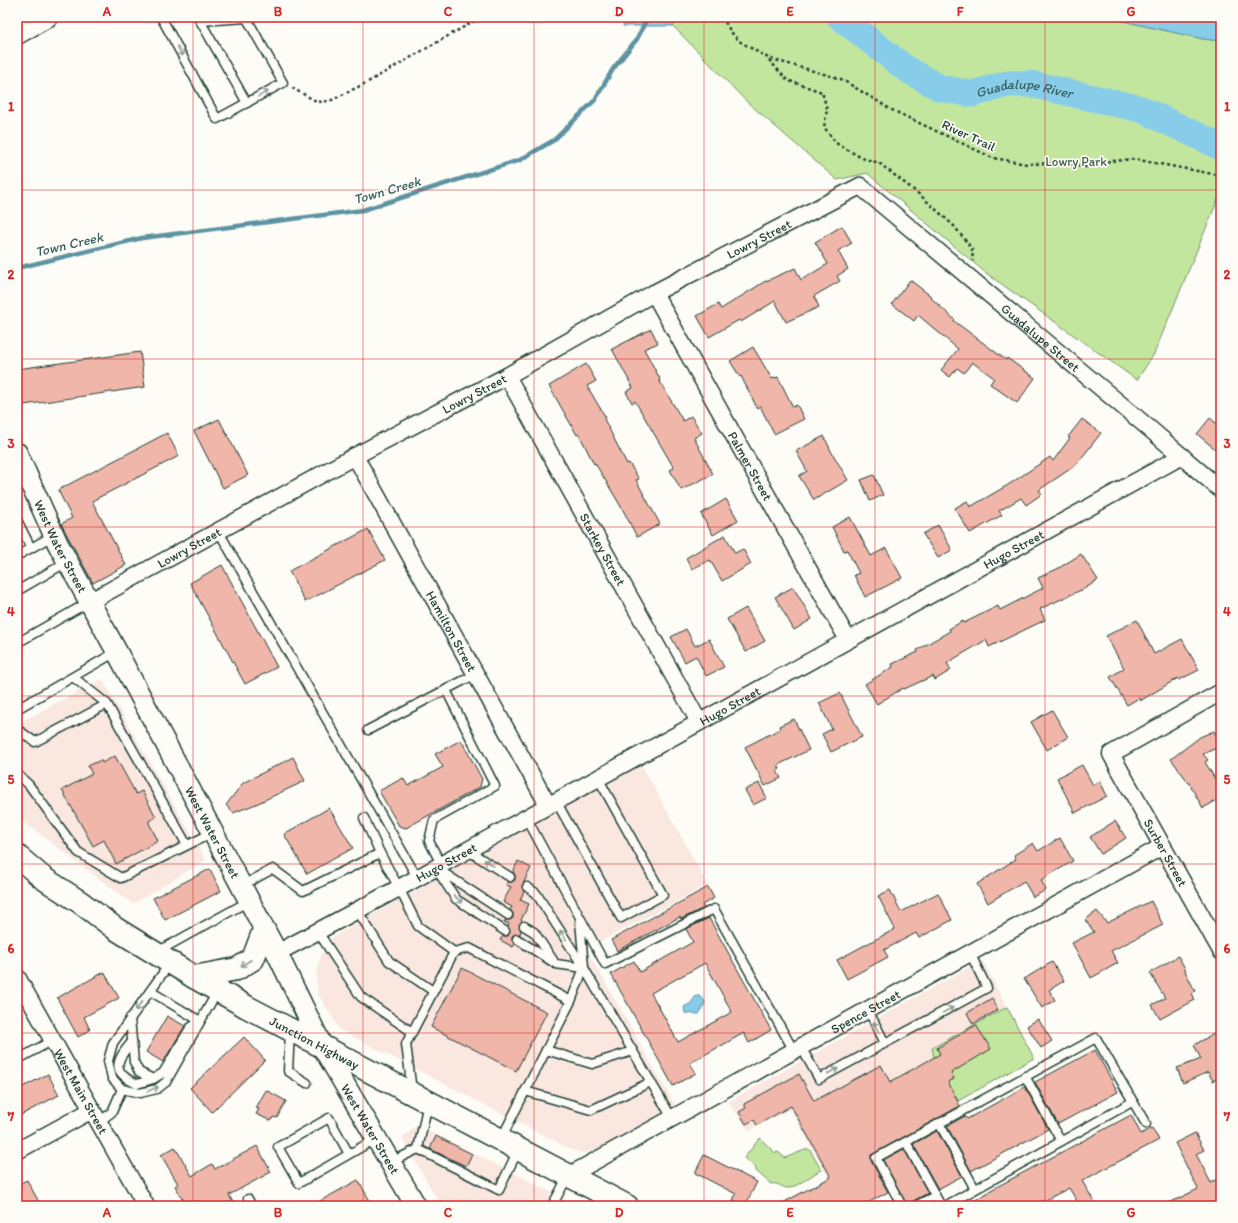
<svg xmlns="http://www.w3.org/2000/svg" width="1238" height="1223" viewBox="0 0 1238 1223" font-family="Itim,sans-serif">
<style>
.built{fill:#f9e7e0}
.green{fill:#c3e69f;stroke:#71926a}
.water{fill:#87cde9;stroke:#5d93a1}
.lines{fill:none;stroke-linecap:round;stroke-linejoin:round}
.stream{stroke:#5d93a1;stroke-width:4.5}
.river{stroke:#87cde9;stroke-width:27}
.building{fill:#f0b6a9;stroke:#1f3d34;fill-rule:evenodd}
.service-casing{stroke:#1f3d34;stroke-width:11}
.minor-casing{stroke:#1f3d34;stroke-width:19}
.tertiary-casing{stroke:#1f3d34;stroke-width:23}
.secondary-casing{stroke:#1f3d34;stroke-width:25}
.path{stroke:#1f3d34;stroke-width:2.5;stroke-dasharray:3 3;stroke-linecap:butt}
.service{stroke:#fdfcf7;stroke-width:8}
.minor{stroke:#fdfcf7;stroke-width:16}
.tertiary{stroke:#fdfcf7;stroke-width:20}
.secondary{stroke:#fdfcf7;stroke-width:22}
.oneway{stroke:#8e9c96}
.grid{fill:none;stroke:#d62828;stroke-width:1;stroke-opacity:0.55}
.labels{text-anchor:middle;stroke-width:3.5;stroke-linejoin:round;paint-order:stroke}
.street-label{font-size:13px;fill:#1f3d34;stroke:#fdfcf7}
.park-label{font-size:13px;fill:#405f49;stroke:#fdfcf7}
.water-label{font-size:14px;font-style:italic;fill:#396161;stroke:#fdfcf7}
.neatline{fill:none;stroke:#d62828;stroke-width:1.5}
.grid-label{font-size:13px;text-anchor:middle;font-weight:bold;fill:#d62828}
</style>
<rect width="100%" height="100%" fill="#fdfcf7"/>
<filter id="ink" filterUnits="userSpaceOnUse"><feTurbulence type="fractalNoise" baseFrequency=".025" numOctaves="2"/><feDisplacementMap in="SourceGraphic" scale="8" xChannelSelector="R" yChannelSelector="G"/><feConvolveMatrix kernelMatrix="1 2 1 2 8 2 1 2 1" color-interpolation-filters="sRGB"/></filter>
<g filter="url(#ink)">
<g class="built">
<polygon points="102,679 206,860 133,904 17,817 17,724"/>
<polygon points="641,764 708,885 586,949 676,1107 601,1148 584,1153 572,1150 340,1030 318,994 316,975 321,955 333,937"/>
<polygon points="982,960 1034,1058 827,1175 790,1109 749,1131 728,1102"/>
<polygon points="417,1125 549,1191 578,1206 441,1206 402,1138"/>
</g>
<g class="green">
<polygon points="675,17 1105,17 1203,39 1221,41 1221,192 1154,354 1137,380 986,273 867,173 837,180 746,101 673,26"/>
<polygon points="1007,1007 1034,1058 958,1101 948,1082 954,1079 949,1069 942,1072 934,1057 932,1048"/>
<path d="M 760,1138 L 775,1153 L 778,1152 L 785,1158 L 807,1149 L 810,1150 L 821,1170 C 813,1174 798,1186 790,1188 C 783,1189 778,1182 771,1184 L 756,1171 L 756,1168 L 744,1158 Z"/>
</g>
<g class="water">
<polygon points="624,17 675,17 673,26 623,26"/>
<polygon points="1105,17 1221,17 1221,41 1203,39"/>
<path d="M 696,996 L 699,996 L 704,1000 L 705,1003 C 704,1005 700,1013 699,1014 C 695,1014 688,1014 685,1013 L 684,1008 L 685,1006 L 690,1004 Z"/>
</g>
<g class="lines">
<polyline class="stream" points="17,268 142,238 363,210 520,160 554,140 595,100 613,69 637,39 648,17"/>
<path class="river" id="s1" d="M 840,17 L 905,68 L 940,88 L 972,94 L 1007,84 L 1031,84 L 1141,109 L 1221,147"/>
</g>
<g class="building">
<polygon points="842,226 852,243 838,251 848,269 837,276 840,281 814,296 819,307 786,322 775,301 741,322 739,320 709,337 697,316 718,304 721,309 764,282 795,268 801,280 828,264 815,242"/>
<polygon points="910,280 932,297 931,298 955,320 954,321 1006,360 1007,358 1035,378 1017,403 990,384 994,378 972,362 964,373 957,368 950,377 941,370 958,349 918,315 914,321 892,304"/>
<polygon points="651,329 658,343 644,349 660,379 659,380 683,421 691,416 702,433 694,438 713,474 681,490 670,470 674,468 635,401 632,403 626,392 633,388 612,349"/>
<polygon points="753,347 772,379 778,377 793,407 797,405 804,419 774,434 760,406 757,408 741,376 740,377 730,361"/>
<polygon points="140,352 145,387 17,406 17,369"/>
<polygon points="586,364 596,381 587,386 606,418 604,419 627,464 629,463 639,479 636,480 660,524 637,537 623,510 595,463 594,464 579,434 577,435 549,386"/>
<polygon points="1210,418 1221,427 1221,454 1197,434"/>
<polygon points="219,419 248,475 223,488 194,431"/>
<polygon points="1082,419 1101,433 1076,465 1039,490 1042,494 1026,505 1021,498 999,511 1002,515 970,533 955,508 967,501 970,507 1008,485 1050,457 1053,461 1070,438 1068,437"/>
<polygon points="167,433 179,456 92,501 126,565 93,583 61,524 72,518 58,490"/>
<polygon points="824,436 831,451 848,480 814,500 799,476 807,471 796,451"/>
<polygon points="874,475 883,495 870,501 861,480"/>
<polygon points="726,499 738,520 713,535 701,514"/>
<polygon points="850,517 871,556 886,548 902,578 865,597 854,575 859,573 847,550 844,551 832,527"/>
<polygon points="938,525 952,550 938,558 923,534"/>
<polygon points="368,529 385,560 305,602 289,571"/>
<polygon points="725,535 735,553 743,549 751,564 722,581 710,560 692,569 686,558"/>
<polygon points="1081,554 1098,580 1081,591 1081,590 1040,609 1045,620 989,647 986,640 947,663 951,670 935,680 933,676 904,689 903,688 877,704 865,684 893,667 892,664 918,652 917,650 950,631 949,629 963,621 964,623 998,606 1000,610 1043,588 1038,578 1059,568"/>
<polygon points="222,565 277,667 245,684 190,583"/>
<polygon points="793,587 812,619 794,630 775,597"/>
<polygon points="746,608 765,641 746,652 727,619"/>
<polygon points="1137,620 1154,654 1182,639 1199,670 1179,680 1178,678 1140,701 1139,698 1127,705 1110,677 1124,668 1106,636"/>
<polygon points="686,629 695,646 709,639 724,667 706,676 696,656 685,662 671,637"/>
<polygon points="840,693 862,737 831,752 822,734 832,729 819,703"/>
<polygon points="1052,710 1068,737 1047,750 1031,722"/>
<polygon points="794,719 809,750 778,765 780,769 777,771 781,778 765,786 745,747 780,729 779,726"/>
<polygon points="1214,731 1221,746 1203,754 1208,760 1205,762 1221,789 1221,798 1203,808 1191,787 1192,787 1171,759 1200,737"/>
<polygon points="461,740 482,779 480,787 406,828 399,826 379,791 403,778 408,786 443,767 435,754"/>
<polygon points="115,756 136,794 142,791 156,817 149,821 149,823 158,841 116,864 104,840 93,846 62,790 92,774 88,766 101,760 102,763"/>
<polygon points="293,757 305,781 256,804 233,813 226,805 243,783"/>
<polygon points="1082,765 1093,785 1100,781 1107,796 1075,813 1057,778"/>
<polygon points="759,783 767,798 753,805 745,790"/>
<polygon points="329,808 353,848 307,874 284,834"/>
<polygon points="1115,821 1126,838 1101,854 1090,837"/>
<polygon points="1060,838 1073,861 1041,880 1046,890 1033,897 1024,881 988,903 977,884 1016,859 1014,855 1033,843 1038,851"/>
<polygon points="518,861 531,868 522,886 524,892 520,900 529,904 521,920 522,921 519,926 521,931 520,934 515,934 512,936 512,941 515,944 513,947 500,940 503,936 508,936 510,932 508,926 509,924 504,922 505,920 510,920 513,918 513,913 510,910 512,907 503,902 511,887 506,885 507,882 512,882 515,880 515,875 513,872"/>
<polygon points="210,869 221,891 165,920 153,898"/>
<polygon points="708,887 714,898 702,905 704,908 681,919 680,917 617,951 611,940"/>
<polygon points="890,890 901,912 938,893 952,920 919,938 916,933 884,950 888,957 847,979 837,960 895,929 878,896"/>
<polygon points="1151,901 1163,925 1111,951 1118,963 1091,978 1072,943 1094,932 1085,920 1097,911 1107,923"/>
<path d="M 709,918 L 771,1030 L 749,1043 L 744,1033 L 690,1063 L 696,1073 L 673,1086 L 611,974 L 634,961 L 640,972 L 693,942 L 686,929 ZM 705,963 L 732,1012 L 678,1042 L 651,993 Z"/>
<polygon points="1178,956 1186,970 1185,971 1195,991 1192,993 1195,1000 1160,1019 1152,1005 1165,998 1150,973"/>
<polygon points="1052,962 1064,981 1049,990 1055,1000 1042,1008 1024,979"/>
<polygon points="462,968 547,1012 516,1071 431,1027"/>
<polygon points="104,972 119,998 84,1017 90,1030 78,1037 57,998"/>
<polygon points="992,998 998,1010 973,1024 967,1013"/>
<polygon points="167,1016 185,1026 163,1062 146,1052"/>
<polygon points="1038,1019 1052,1041 1041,1048 1027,1026"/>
<polygon points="976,1025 991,1049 951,1073 954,1079 948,1082 960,1106 871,1155 871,1161 888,1192 862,1206 777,1206 831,1177 791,1106 757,1125 754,1120 746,1124 739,1112 746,1108 744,1104 799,1074 814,1101 881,1065 890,1082 940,1054 937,1048"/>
<polygon points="1221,1030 1221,1076 1213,1081 1208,1072 1183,1083 1177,1068 1201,1059 1194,1045"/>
<polygon points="244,1037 265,1060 212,1112 190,1088"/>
<polygon points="1095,1050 1118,1092 1058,1124 1035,1082"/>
<polygon points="48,1074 59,1095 17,1117 17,1090"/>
<polygon points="1025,1087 1048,1129 971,1171 947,1126 965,1116 967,1119"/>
<polygon points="266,1090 286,1101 277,1118 273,1117 271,1121 256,1114 259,1109 256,1108"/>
<polygon points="1131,1115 1141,1134 1152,1128 1159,1140 1082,1181 1097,1206 1080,1206 1069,1188 1034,1206 964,1206 989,1192 989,1191"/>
<polygon points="937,1131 962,1176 938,1189 913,1144"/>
<polygon points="1195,1133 1204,1150 1196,1154 1211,1183 1221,1178 1221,1206 1163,1206 1198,1189 1175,1143"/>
<polygon points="436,1136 472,1154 466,1166 430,1149"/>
<polygon points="257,1146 271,1172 229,1195 235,1206 187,1206 175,1186 178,1184 161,1155 175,1147 192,1176 212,1164 215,1169"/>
<polygon points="904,1149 928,1193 913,1201 907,1205 883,1160"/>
<polygon points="704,1155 757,1182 745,1206 733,1200 736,1194 695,1173"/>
<polygon points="27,1180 41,1206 17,1206 17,1185"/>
<polygon points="358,1180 373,1206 311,1206"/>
</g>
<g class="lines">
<g class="service-casing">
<g id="service">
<polyline points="161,17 217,119 283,83 246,17"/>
<polyline points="198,17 247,103"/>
<polyline points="200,21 247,18"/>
<polyline points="17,520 31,548"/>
<polyline points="219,532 417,877"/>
<polyline points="17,556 54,535"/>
<polyline points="17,591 67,562"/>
<polyline points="17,643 89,602"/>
<polyline points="73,677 107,704 187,845"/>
<polyline points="17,709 116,652"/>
<polyline points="17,729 35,742 107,704"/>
<polyline points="368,730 476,674"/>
<polyline points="17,774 29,785 78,852 121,878 212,833"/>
<polyline points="556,801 621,918 663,895 598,778"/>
<polyline points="526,817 605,964 714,909 794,1051"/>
<polyline points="364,818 380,853 399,888 418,926 454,952"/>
<polyline points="467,850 510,877"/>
<polyline points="441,864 429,841 434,820 495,786 446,690"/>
<polyline points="435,867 456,899 505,931"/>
<polyline points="438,869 508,915"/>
<polyline points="241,886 273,869 303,891 380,853"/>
<polyline points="527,887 536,893 584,968 672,1118"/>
<polyline points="357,910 389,961 433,991"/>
<polyline points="580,921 584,967"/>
<polyline points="524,926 534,932 553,960"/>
<polyline points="318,932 361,997 412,1032"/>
<polyline points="517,939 556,964 584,968 571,1001"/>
<polyline points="157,952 249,901"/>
<polyline points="170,963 113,1043 108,1061 112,1078 122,1089 140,1093 157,1089 166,1082 217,992"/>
<polyline points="868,1010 885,1043"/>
<polyline points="130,1018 134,1062 139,1072 153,1079 163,1073 190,1028 200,1021 150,991"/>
<polyline points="290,1032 288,1071 307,1083"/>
<path d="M 132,1042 C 115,1061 111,1072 137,1084 L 153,1079"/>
<polyline points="801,1047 819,1079 987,988 970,953"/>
<polyline points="546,1050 592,1064 633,1051"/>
<polyline points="17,1060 53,1040"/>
<polyline points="1025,1076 1061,1141"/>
<polyline points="412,1091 406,1044 454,952 469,948 571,1001 501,1139"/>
<polyline points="525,1091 591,1110 651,1082"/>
<polyline points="99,1122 112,1112 122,1089"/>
<polyline points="939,1123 975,1189"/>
<polyline points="906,1142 941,1206"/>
<polyline points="418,1149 428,1103"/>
<polyline points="349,1154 329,1118 278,1147 299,1183 365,1145 376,1138"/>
<polyline points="391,1162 418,1149 499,1190 518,1150"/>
<polyline points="248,1199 252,1206"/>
<polyline points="552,1206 568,1176"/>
<polyline points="902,1206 876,1158 1096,1038 1146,1124"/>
<polyline points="915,1206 935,1196"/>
<polyline points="945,1206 1132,1102"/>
</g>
</g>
<g class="minor-casing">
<g id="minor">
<path id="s2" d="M 654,293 L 848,640"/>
<path id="s3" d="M 507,376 L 699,722"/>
<path id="s4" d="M 355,456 L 548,805"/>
<path id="s5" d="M 89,602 L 355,456 L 507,376 L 654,293 L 860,186 L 1150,429 L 1221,490"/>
<path id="s6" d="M 1221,692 L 1111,754 L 1221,951"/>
<path id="s7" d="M 277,953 L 399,888 L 1182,456"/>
<path id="s8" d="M 17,977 L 146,1206"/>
<polyline points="17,1151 92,1110"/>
<path id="s9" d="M 568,1176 L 1163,846"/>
</g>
</g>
<g class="tertiary-casing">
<g id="tertiary">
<polyline points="17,34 47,17"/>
<path id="s10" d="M 17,453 L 58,544 L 117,652 L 277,953 L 322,1046 L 416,1206"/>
</g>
</g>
<g class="secondary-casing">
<g id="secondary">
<path id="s11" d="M 17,856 L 43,878 L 80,902 L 116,929 L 194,977 L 247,1007 L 627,1206"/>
<polyline points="194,977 237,969 253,959 264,930"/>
</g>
</g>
<g class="path">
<polyline points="722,17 731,32 739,41 768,58 841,79 892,110 993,158 1027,164 1061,163 1086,167 1103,162 1134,159 1213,174 1221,176"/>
<polyline points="769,60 787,80 822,92 827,109 824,127 836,143 862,158 879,163 920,195 954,226 972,249 973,261"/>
<polyline points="292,88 316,101 322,102 332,100 368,82 481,17"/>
</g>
<use href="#service" class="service"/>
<use href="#minor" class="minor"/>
<use href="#tertiary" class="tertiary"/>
<use href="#secondary" class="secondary"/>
</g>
<defs><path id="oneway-shaft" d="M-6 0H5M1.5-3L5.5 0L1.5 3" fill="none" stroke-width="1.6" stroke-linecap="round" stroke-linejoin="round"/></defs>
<g class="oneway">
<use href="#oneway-shaft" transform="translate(180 51) rotate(61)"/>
<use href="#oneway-shaft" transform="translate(263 94) rotate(-29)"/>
<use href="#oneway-shaft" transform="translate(489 863) rotate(-148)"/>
<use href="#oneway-shaft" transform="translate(458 899) rotate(44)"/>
<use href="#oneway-shaft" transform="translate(563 935) rotate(-122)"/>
<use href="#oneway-shaft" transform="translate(246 963) rotate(147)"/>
<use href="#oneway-shaft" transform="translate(139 1006) rotate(126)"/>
<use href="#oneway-shaft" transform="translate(948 1010) rotate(-28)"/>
<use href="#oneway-shaft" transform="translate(876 1027) rotate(-118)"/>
<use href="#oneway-shaft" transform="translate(833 1071) rotate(-28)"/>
<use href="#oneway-shaft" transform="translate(153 1089) rotate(-21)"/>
</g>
</g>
<path class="grid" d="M 193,17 L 193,1206M 363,17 L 363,1206M 534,17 L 534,1206M 704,17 L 704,1206M 875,17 L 875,1206M 1045,17 L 1045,1206M 17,190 L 1221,190M 17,359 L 1221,359M 17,527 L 1221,527M 17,696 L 1221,696M 17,864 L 1221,864M 17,1033 L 1221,1033"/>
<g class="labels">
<g class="street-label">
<text transform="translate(969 135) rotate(25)" y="5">River Trail</text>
<text dy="5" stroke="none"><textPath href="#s5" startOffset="762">Lowry Street</textPath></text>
<text dy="5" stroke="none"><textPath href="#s5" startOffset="1112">Guadalupe Street</textPath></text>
<text dy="5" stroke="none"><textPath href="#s5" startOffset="438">Lowry Street</textPath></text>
<text dy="5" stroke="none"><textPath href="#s2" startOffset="198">Palmer Street</textPath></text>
<text dy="5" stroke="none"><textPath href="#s10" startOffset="103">West Water Street</textPath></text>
<text dy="5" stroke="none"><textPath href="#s5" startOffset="114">Lowry Street</textPath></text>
<text dy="5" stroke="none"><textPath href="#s3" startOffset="198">Starkey Street</textPath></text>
<text dy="5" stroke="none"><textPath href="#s7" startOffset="840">Hugo Street</textPath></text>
<text dy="5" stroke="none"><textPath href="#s4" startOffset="200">Hamilton Street</textPath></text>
<text dy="5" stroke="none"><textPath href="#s7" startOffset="516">Hugo Street</textPath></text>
<text dy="5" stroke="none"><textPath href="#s10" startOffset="427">West Water Street</textPath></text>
<text dy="5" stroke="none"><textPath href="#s6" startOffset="239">Surber Street</textPath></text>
<text dy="5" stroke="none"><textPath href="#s7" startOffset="192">Hugo Street</textPath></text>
<text dy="5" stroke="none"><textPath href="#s9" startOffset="340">Spence Street</textPath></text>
<text dy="5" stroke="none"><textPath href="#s11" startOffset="352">Junction Highway</textPath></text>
<text dy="5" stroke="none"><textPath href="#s8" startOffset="131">West Main Street</textPath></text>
<text dy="5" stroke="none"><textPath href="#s10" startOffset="763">West Water Street</textPath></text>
</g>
<g class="park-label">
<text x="1076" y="166">Lowry Park</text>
</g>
<g class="water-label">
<text dy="5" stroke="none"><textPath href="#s1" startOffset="209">Guadalupe River</textPath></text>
<text transform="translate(387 190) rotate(-16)" y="5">Town Creek</text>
<text transform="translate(69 244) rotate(-13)" y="5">Town Creek</text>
</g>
</g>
<rect width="1238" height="1223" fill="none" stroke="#fdfcf7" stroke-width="44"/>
<rect x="22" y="22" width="1194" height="1179" class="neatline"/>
<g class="grid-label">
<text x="107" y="16">A</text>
<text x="278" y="16">B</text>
<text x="448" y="16">C</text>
<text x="619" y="16">D</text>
<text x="790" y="16">E</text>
<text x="960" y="16">F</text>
<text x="1131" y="16">G</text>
<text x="11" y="111">1</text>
<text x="1227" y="111">1</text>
<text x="11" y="279">2</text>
<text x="1227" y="279">2</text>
<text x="11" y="448">3</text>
<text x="1227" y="448">3</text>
<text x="11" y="616">4</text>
<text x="1227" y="616">4</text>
<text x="11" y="784">5</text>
<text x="1227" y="784">5</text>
<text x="11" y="953">6</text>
<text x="1227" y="953">6</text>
<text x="11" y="1121">7</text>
<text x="1227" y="1121">7</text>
<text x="107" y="1217">A</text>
<text x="278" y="1217">B</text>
<text x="448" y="1217">C</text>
<text x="619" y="1217">D</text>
<text x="790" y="1217">E</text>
<text x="960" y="1217">F</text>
<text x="1131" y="1217">G</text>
</g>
</svg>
